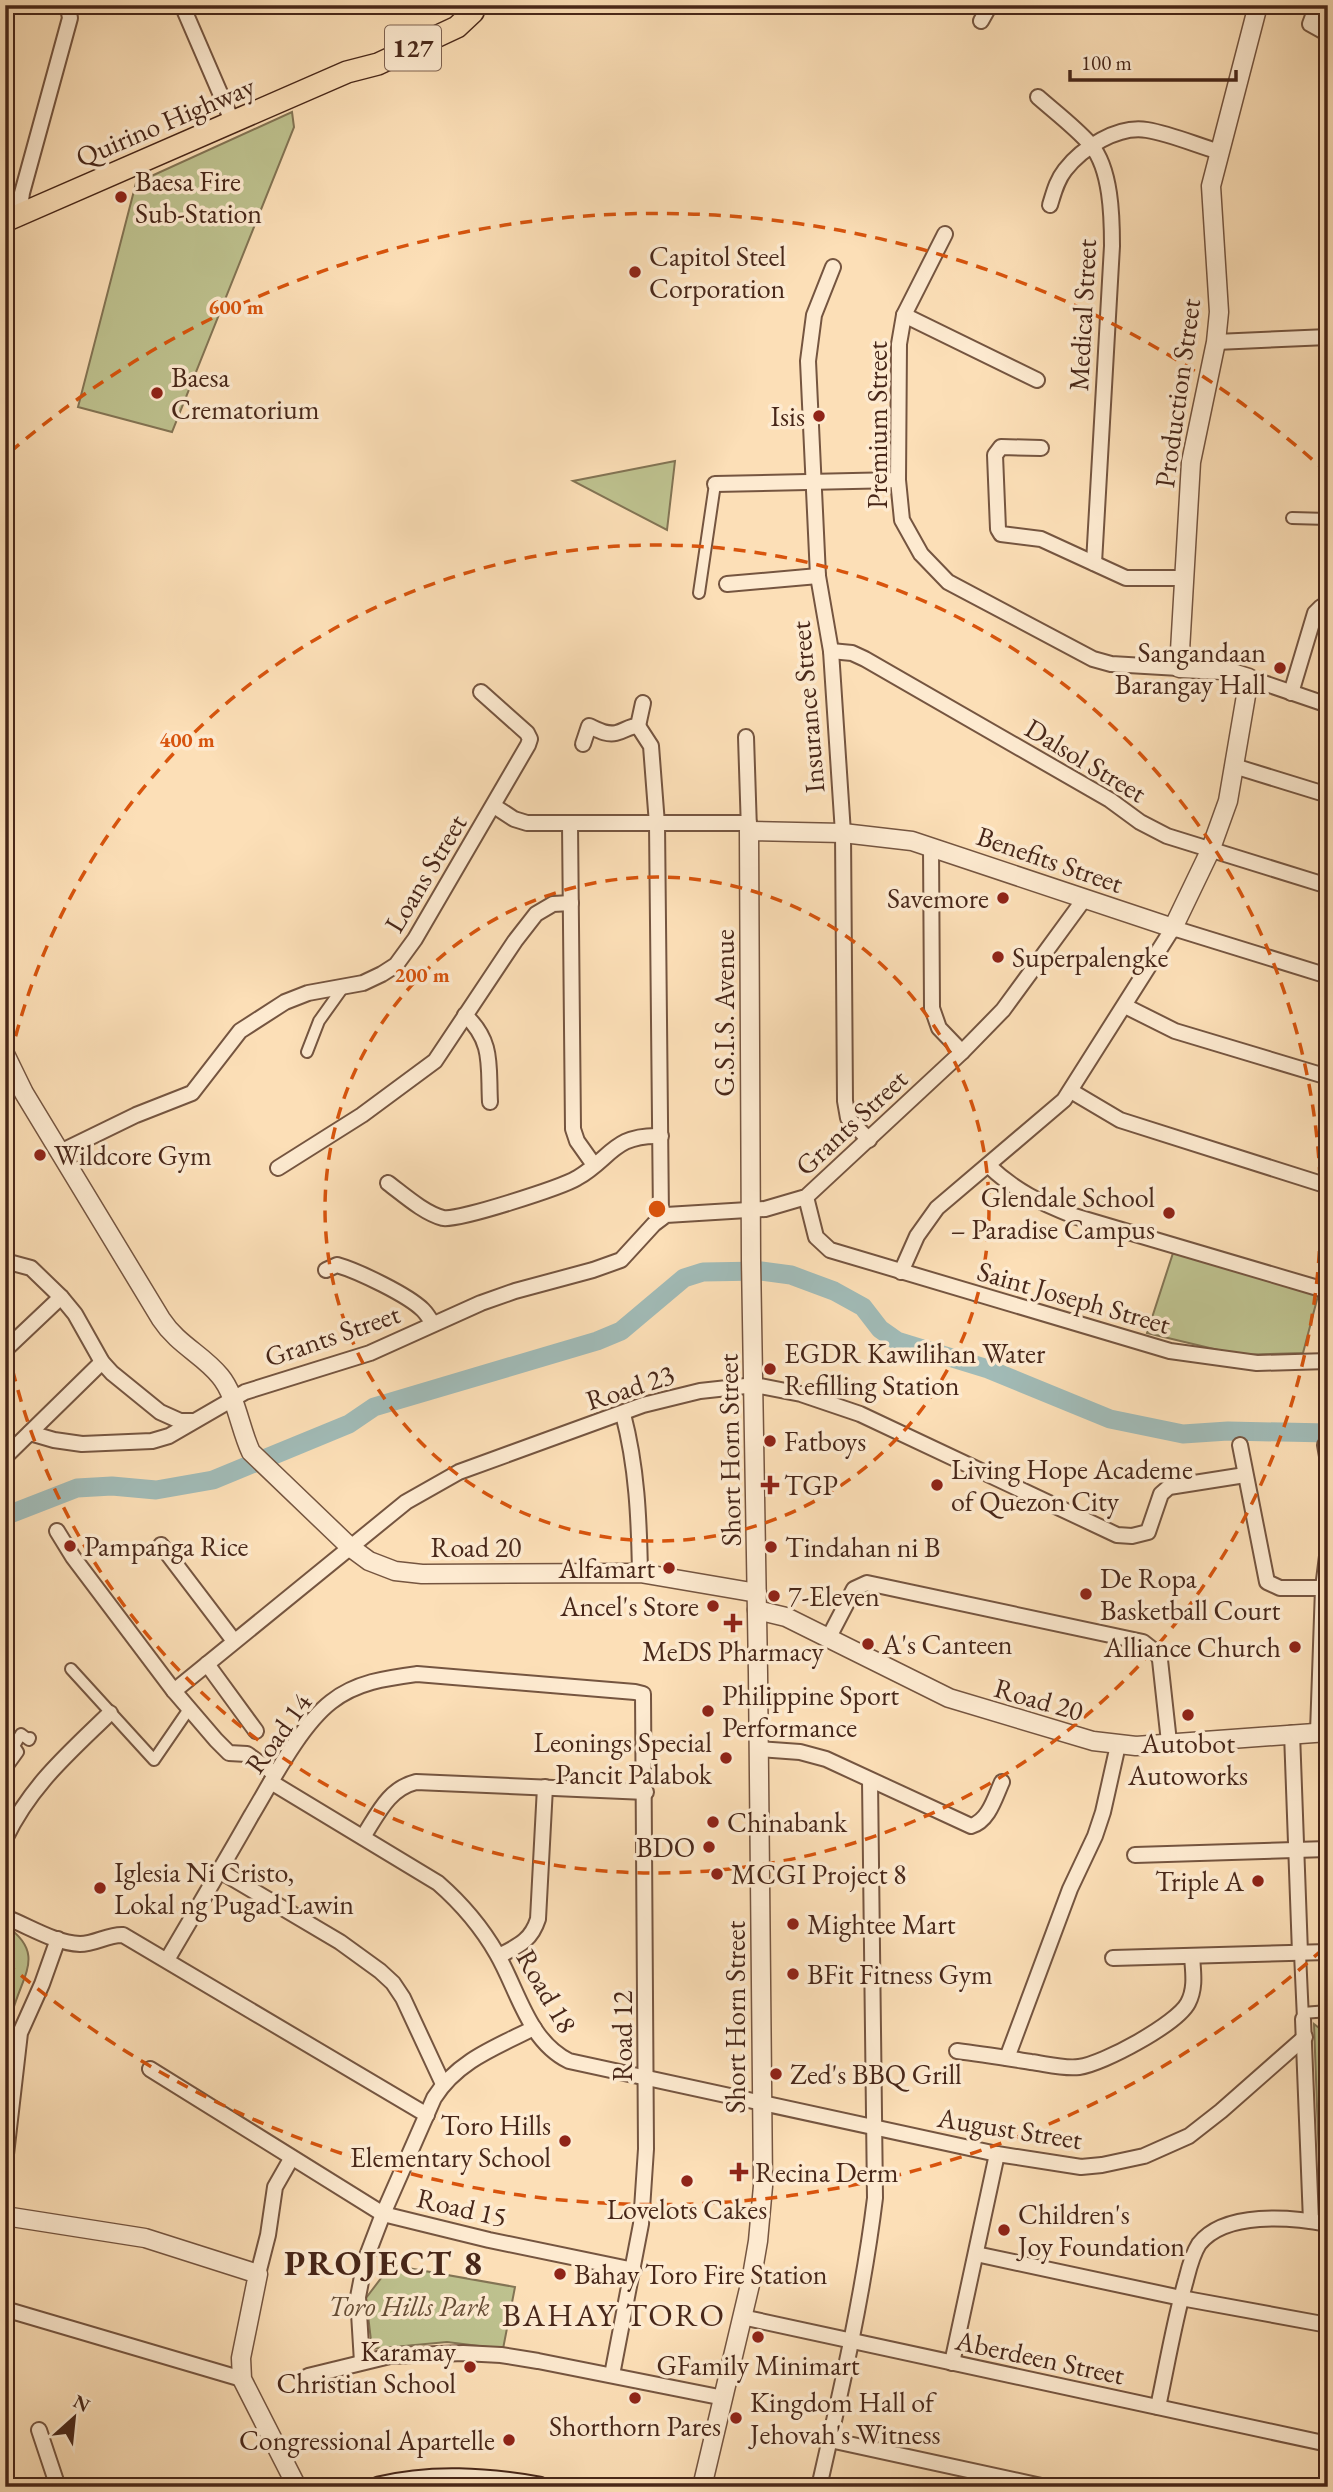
<svg xmlns="http://www.w3.org/2000/svg" width="1333" height="2492" viewBox="0 0 1333 2492" font-family="'EB Garamond',serif">
<style>
.green{fill:#bec28f;stroke:#837454;stroke-width:2}
.lines{fill:none;stroke-linecap:round;stroke-linejoin:round}
.river{stroke:#a1bbb7;stroke-width:19}
.pedestrian-casing{stroke:#755540;stroke-width:14}
.minor-casing{stroke:#755540;stroke-width:18}
.tertiary-casing{stroke:#755540;stroke-width:21}
.secondary-casing{stroke:#482719;stroke-width:23}
.primary-casing{stroke:#482719;stroke-width:24}
.pedestrian{stroke:#fdead0;stroke-width:10}
.minor{stroke:#fdead0;stroke-width:14}
.tertiary{stroke:#fdead0;stroke-width:18}
.secondary{stroke:#fdead0;stroke-width:19}
.primary{stroke:#fcdfb7;stroke-width:21}
.ring{fill:none;stroke:#d8540d;stroke-width:3.5;stroke-dasharray:12 9}
.poi-dot{fill:#8f2418;stroke:#fdead0;stroke-width:2.5}
.labels{text-anchor:middle;stroke-width:7;stroke-linejoin:round;paint-order:stroke}
.shield{fill:#fdead0;stroke:#7e6250;stroke-width:2}
.shield-label{font-size:26px;font-weight:bold;fill:#482719}
.street-label{font-size:28px;fill:#482719;stroke:#fdead0}
.poi-label{font-size:28px;fill:#482719;stroke:#fdead0;text-anchor:start}
.park-label{font-size:28px;font-style:italic;fill:#664e36;stroke:#fdead0}
.quarter-label{font-size:32px;letter-spacing:2px;fill:#482719;stroke:#fdead0}
.district-label{font-size:35px;font-weight:bold;letter-spacing:2px;fill:#482719;stroke:#fdead0}
.centre{fill:#d8540d;stroke:#fdead0;stroke-width:3.5}
.ring-label{font-size:21px;text-anchor:middle;font-weight:bold;fill:#d8540d;stroke:#fdead0;stroke-width:7;stroke-linejoin:round;paint-order:stroke}
</style>
<rect width="100%" height="100%" fill="#fcdfb7"/>
<filter id="stains"><feTurbulence type="fractalNoise" baseFrequency=".00286" numOctaves="4"/><feColorMatrix values="0 0 0 0 .2 0 0 0 0 .09 0 0 0 0 .02 0 0 0 .5 -.17"/></filter>
<radialGradient id="worn" r=".72"><stop offset=".6" stop-color="#630" stop-opacity="0"/><stop offset="1" stop-color="#630" stop-opacity=".3"/></radialGradient>
<g class="green">
<polygon points="292,112 294,127 172,432 78,407 136,183"/>
<polygon points="675,461 667,530 573,481"/>
<polygon points="1174,1250 1319,1292 1303,1353 1239,1355 1147,1333"/>
<path d="M 5,1925 C 46,1953 23,1974 13,2010 C 7,2029 8,2051 6,2070 Z"/>
<polygon points="1314,2024 1328,2035 1328,2216 1321,2215"/>
<polygon points="391,2265 515,2287 503,2349 447,2342 372,2349 366,2298"/>
</g>
<g class="lines">
<polyline class="river" points="5,1516 77,1488 112,1486 156,1490 213,1480 349,1424 374,1407 597,1341 621,1331 684,1278 703,1272 761,1271 791,1275 834,1291 863,1307 880,1329 897,1341 988,1369 1110,1419 1183,1434 1228,1431 1328,1433"/>
<g class="pedestrian-casing">
<g id="pedestrian">
<polyline points="1292,518 1328,519"/>
<polyline points="699,593 715,484"/>
<polyline points="307,1052 319,1021 344,986"/>
<polyline points="71,1669 154,1760 189,1709"/>
<polyline points="5,1770 18,1752 14,1746 21,1734 29,1740 30,1738"/>
<polyline points="1300,1953 1303,2019"/>
<polyline points="1303,2013 1328,2011"/>
</g>
</g>
<g class="minor-casing">
<g id="minor">
<polyline points="182,5 233,123"/>
<polyline points="1317,5 1310,24 1328,34"/>
<polyline points="981,21 990,5"/>
<path d="M 1038,97 C 1055,112 1075,127 1091,145 C 1111,169 1112,216 1112,246 L 1094,563"/>
<path d="M 1050,205 C 1054,192 1057,180 1065,170 C 1082,148 1118,125 1147,130 C 1171,134 1196,145 1220,152"/>
<polyline points="23,213 21,201 22,193 70,18 69,13"/>
<polyline points="945,234 904,315 899,344 898,480 902,520 921,554 948,582 1093,659 1111,664 1179,668"/>
<polyline points="833,267 814,315 808,361 818,576 831,651 843,833 845,1101 848,1118 869,1140"/>
<polyline points="904,315 1037,380"/>
<polyline points="1216,342 1328,337"/>
<polyline points="1041,448 1001,447 995,455 998,529 1001,534 1041,539 1126,578 1182,578"/>
<polyline points="715,484 898,480"/>
<polyline points="727,584 818,576"/>
<polyline points="831,651 852,653 865,659 1110,800 1140,822 1167,836 1328,886"/>
<polyline points="1249,678 1328,705"/>
<polyline points="1291,693 1315,613 1321,607 1328,607"/>
<polyline points="638,726 651,746 657,824 661,1218"/>
<polyline points="746,737 749,830"/>
<path d="M 583,744 L 589,726 C 598,730 606,735 616,733 C 625,731 629,726 638,726 L 643,703"/>
<polyline points="1234,766 1328,795"/>
<polyline points="494,806 514,819 527,823 749,823"/>
<polyline points="570,824 573,1129 577,1141 594,1165"/>
<polyline points="931,847 932,1008 939,1028 962,1052"/>
<polyline points="1125,1006 1175,1031 1328,1077"/>
<path d="M 465,1015 C 494,1042 488,1066 490,1102"/>
<polyline points="1071,1091 1120,1120 1328,1186"/>
<polyline points="60,1152 136,1115 192,1093 240,1031 285,1002 308,993 363,983 382,974 396,965 415,939 528,745 530,739 527,733 481,692"/>
<path d="M 989,1166 C 1015,1191 1041,1203 1074,1216 L 1328,1291"/>
<polyline points="278,1168 362,1115 435,1061 515,941 536,914 553,904 571,903"/>
<path d="M 388,1183 C 404,1195 424,1213 443,1218 C 458,1221 562,1187 577,1178 C 611,1159 613,1134 661,1136"/>
<polyline points="806,1197 816,1237 830,1250 1170,1351 1257,1363 1328,1361"/>
<polyline points="5,1261 31,1268 61,1297 75,1314 102,1362 112,1373 160,1412 180,1421 192,1421"/>
<path d="M 326,1270 L 337,1265 C 358,1271 408,1295 423,1310 C 427,1314 430,1319 433,1324"/>
<polyline points="901,1272 917,1236 937,1208 1064,1100 1173,928 1328,976"/>
<polyline points="5,1350 61,1297"/>
<path d="M 623,1414 C 637,1467 639,1519 640,1573"/>
<polyline points="30,1433 54,1440 82,1444 152,1441 169,1436 245,1392 370,1353 481,1303 515,1291 593,1270 621,1260 654,1224 666,1215 765,1209 806,1197 962,1052 1003,1010 1085,898"/>
<polyline points="1240,1445 1267,1582 1280,1588 1323,1588"/>
<polyline points="1325,1445 1328,1462"/>
<polyline points="5,1457 102,1362"/>
<polyline points="57,1531 73,1557 174,1691 216,1740 229,1753 247,1754 275,1774"/>
<polyline points="161,1545 234,1641"/>
<polyline points="829,1637 854,1589 867,1583 1143,1642 1157,1653 1160,1660 1169,1742"/>
<polyline points="207,1664 256,1731"/>
<polyline points="174,1691 406,1502 459,1472 643,1405 700,1391 755,1385 801,1394 860,1414 1117,1535 1132,1536 1148,1532 1161,1494 1169,1487 1245,1475"/>
<polyline points="1318,1732 1323,1588 1328,1548"/>
<polyline points="1292,1733 1300,1953"/>
<path d="M 759,1749 L 800,1752 L 826,1759 L 971,1826 C 989,1821 995,1797 1002,1782"/>
<path d="M 271,1782 L 438,1883 C 462,1904 481,1926 497,1954 C 518,1990 528,2041 569,2061 L 997,2154 L 1081,2167 L 1102,2165 L 1144,2156 L 1189,2136 L 1221,2111 L 1305,2037"/>
<path d="M 363,1837 C 378,1814 388,1789 416,1782 L 646,1792"/>
<path d="M 5,1839 C 31,1785 68,1754 110,1713"/>
<polyline points="1135,1855 1328,1849"/>
<polyline points="220,1871 340,1942 380,1971 393,1983 403,1998 443,2084"/>
<path d="M 5,1917 C 29,1926 54,1943 80,1944 C 95,1944 109,1934 123,1935 L 427,2115"/>
<path d="M 499,1956 C 518,1946 531,1941 538,1919 L 545,1787"/>
<polyline points="1113,1958 1328,1952"/>
<path d="M 167,1960 C 195,1912 224,1864 251,1816 C 272,1781 300,1726 331,1702 C 356,1682 387,1678 417,1674 L 635,1692 L 643,1694 L 646,2149 L 641,2224 L 612,2375"/>
<polyline points="1303,2019 1311,2221"/>
<path d="M 957,2051 C 982,2054 1006,2058 1031,2062 C 1046,2064 1064,2069 1079,2067 C 1103,2064 1177,2024 1188,2003 C 1196,1988 1193,1972 1192,1956"/>
<polyline points="1007,2058 1070,1889 1095,1836 1103,1812 1118,1745"/>
<polyline points="150,2069 383,2214 489,2240 634,2270"/>
<polyline points="5,2163 20,2033 42,1984 58,1939"/>
<polyline points="976,2254 1181,2298 1328,2325"/>
<polyline points="258,2274 268,2235 275,2187 291,2159"/>
<polyline points="8,2310 242,2379"/>
<polyline points="742,2317 1328,2444"/>
<path d="M 362,2362 L 358,2297 L 365,2261 L 383,2214 L 434,2098 C 457,2061 496,2047 534,2028"/>
<polyline points="952,2363 997,2154"/>
<polyline points="308,2376 390,2356 463,2353 501,2355 538,2361 724,2398"/>
<path d="M 1158,2407 C 1167,2365 1174,2322 1186,2280 C 1189,2268 1192,2255 1199,2244 C 1225,2211 1291,2217 1328,2224"/>
<polyline points="39,2430 58,2487"/>
<polyline points="830,2440 1046,2487"/>
<path d="M 819,2487 C 841,2391 863,2296 875,2198 L 870,1780"/>
</g>
</g>
<g class="tertiary-casing">
<g id="tertiary">
<path d="M 5,1054 L 24,1093 L 161,1319 C 178,1345 202,1354 220,1376 C 236,1395 240,1429 251,1452 L 350,1547 L 369,1561 L 395,1571 L 422,1574 L 640,1573 L 757,1593"/>
<polyline points="757,1610 786,1617 949,1698 1093,1741 1136,1746 1328,1732"/>
<polyline points="5,2216 145,2238 258,2274 241,2358 242,2379 297,2487"/>
<polyline points="702,2487 752,2276 758,2241 763,2186 758,1673 751,1260 749,831 843,833 912,841 1173,928 1210,851 1228,801 1249,678 1223,670 1179,668 1191,462 1216,342 1219,312 1211,186 1258,5"/>
</g>
</g>
<g class="secondary-casing">
<path id="secondary" d="M 379,2487 C 432,2474 486,2478 539,2487"/>
</g>
<g class="primary-casing">
<polyline id="primary" points="5,221 347,72 378,64 457,27 473,12"/>
</g>
<use href="#pedestrian" class="pedestrian"/>
<use href="#minor" class="minor"/>
<use href="#tertiary" class="tertiary"/>
<use href="#secondary" class="secondary"/>
<use href="#primary" class="primary"/>
</g>
<g class="ring">
<circle cx="657" cy="1209" r="332"/>
<path d="M6 1077A664 664 0 1 1 6 1341"/>
<path d="M1323 1949A996 996 0 0 1 10 1966M10 452A996 996 0 0 1 1323 469"/>
</g>
<g class="poi-dot">
<circle cx="121" cy="197" r="7"/>
<circle cx="635" cy="272" r="7"/>
<circle cx="157" cy="393" r="7"/>
<circle cx="819" cy="416" r="7"/>
<circle cx="1280" cy="668" r="7"/>
<circle cx="1003" cy="898" r="7"/>
<circle cx="998" cy="957" r="7"/>
<circle cx="40" cy="1155" r="7"/>
<circle cx="1169" cy="1213" r="7"/>
<circle cx="770" cy="1369" r="7"/>
<circle cx="770" cy="1441" r="7"/>
<path d="M766.5 1474.5h7v7h7v7h-7v7h-7v-7h-7v-7h7z"/>
<circle cx="937" cy="1485" r="7"/>
<circle cx="70" cy="1546" r="7"/>
<circle cx="771" cy="1547" r="7"/>
<circle cx="669" cy="1568" r="7"/>
<circle cx="1086" cy="1594" r="7"/>
<circle cx="774" cy="1596" r="7"/>
<circle cx="713" cy="1606" r="7"/>
<path d="M729.5 1612.5h7v7h7v7h-7v7h-7v-7h-7v-7h7z"/>
<circle cx="868" cy="1644" r="7"/>
<circle cx="1295" cy="1647" r="7"/>
<circle cx="708" cy="1711" r="7"/>
<circle cx="1188" cy="1715" r="7"/>
<circle cx="726" cy="1758" r="7"/>
<circle cx="713" cy="1822" r="7"/>
<circle cx="709" cy="1847" r="7"/>
<circle cx="717" cy="1874" r="7"/>
<circle cx="1258" cy="1881" r="7"/>
<circle cx="100" cy="1888" r="7"/>
<circle cx="793" cy="1924" r="7"/>
<circle cx="793" cy="1974" r="7"/>
<circle cx="776" cy="2074" r="7"/>
<circle cx="565" cy="2141" r="7"/>
<path d="M735.5 2161.5h7v7h7v7h-7v7h-7v-7h-7v-7h7z"/>
<circle cx="687" cy="2181" r="7"/>
<circle cx="1004" cy="2230" r="7"/>
<circle cx="560" cy="2274" r="7"/>
<circle cx="758" cy="2337" r="7"/>
<circle cx="470" cy="2367" r="7"/>
<circle cx="635" cy="2398" r="7"/>
<circle cx="736" cy="2418" r="7"/>
<circle cx="509" cy="2440" r="7"/>
</g>
<g class="labels">
<rect class="shield" x="385" y="25.5" width="56" height="45" rx="5"/>
<g class="shield-label">
<text x="413" y="57">127</text>
</g>
<g class="street-label">
<text transform="translate(165 121) rotate(-23)" y="10">Quirino Highway</text>
<text transform="translate(1082 315) rotate(-87)" y="10">Medical Street</text>
<text transform="translate(1177 393) rotate(-82)" y="10">Production Street</text>
<text transform="translate(877 425) rotate(-90)" y="10">Premium Street</text>
<text transform="translate(807 707) rotate(-95)" y="10">Insurance Street</text>
<text transform="translate(1086 760) rotate(31)" y="10">Dalsol Street</text>
<text transform="translate(1050 859) rotate(19)" y="10">Benefits Street</text>
<text transform="translate(425 873) rotate(-59)" y="10">Loans Street</text>
<text transform="translate(724 1013) rotate(-90)" y="10">G.S.I.S. Avenue</text>
<text transform="translate(851 1122) rotate(-43)" y="10">Grants Street</text>
<text transform="translate(1074 1297) rotate(16)" y="10">Saint Joseph Street</text>
<text transform="translate(332 1335) rotate(-19)" y="10">Grants Street</text>
<text transform="translate(630 1387) rotate(-18)" y="10">Road 23</text>
<text transform="translate(729 1450) rotate(-91)" y="10">Short Horn Street</text>
<text x="476" y="1557">Road 20</text>
<text transform="translate(1039 1699) rotate(16)" y="10">Road 20</text>
<text transform="translate(278 1733) rotate(-54)" y="10">Road 14</text>
<text transform="translate(547 1991) rotate(60)" y="10">Road 18</text>
<text transform="translate(735 2017) rotate(-90)" y="10">Short Horn Street</text>
<text transform="translate(622 2036) rotate(-90)" y="10">Road 12</text>
<text transform="translate(1010 2128) rotate(9)" y="10">August Street</text>
<text transform="translate(462 2207) rotate(13)" y="10">Road 15</text>
<text transform="translate(1040 2357) rotate(12)" y="10">Aberdeen Street</text>
</g>
<g class="poi-label">
<text x="135" y="191">Baesa Fire<tspan x="135" dy="32">Sub-Station</tspan></text>
<text x="649" y="266">Capitol Steel<tspan x="649" dy="32">Corporation</tspan></text>
<text x="171" y="387">Baesa<tspan x="171" dy="32">Crematorium</tspan></text>
<text x="805" y="426" text-anchor="end">Isis</text>
<text x="1266" y="662" text-anchor="end">Sangandaan<tspan x="1266" dy="32">Barangay Hall</tspan></text>
<text x="989" y="908" text-anchor="end">Savemore</text>
<text x="1012" y="967">Superpalengke</text>
<text x="54" y="1165">Wildcore Gym</text>
<text x="1155" y="1207" text-anchor="end">Glendale School<tspan x="1155" dy="32">– Paradise Campus</tspan></text>
<text x="784" y="1363">EGDR Kawilihan Water<tspan x="784" dy="32">Refilling Station</tspan></text>
<text x="784" y="1451">Fatboys</text>
<text x="951" y="1479">Living Hope Academe<tspan x="951" dy="32">of Quezon City</tspan></text>
<text x="784" y="1495">TGP</text>
<text x="84" y="1556">Pampanga Rice</text>
<text x="785" y="1557">Tindahan ni B</text>
<text x="655" y="1578" text-anchor="end">Alfamart</text>
<text x="1100" y="1588">De Ropa<tspan x="1100" dy="32">Basketball Court</tspan></text>
<text x="788" y="1606">7-Eleven</text>
<text x="699" y="1616" text-anchor="end">Ancel's Store</text>
<text x="882" y="1654">A's Canteen</text>
<text x="1281" y="1657" text-anchor="end">Alliance Church</text>
<text x="733" y="1661" text-anchor="middle">MeDS Pharmacy</text>
<text x="722" y="1705">Philippine Sport<tspan x="722" dy="32">Performance</tspan></text>
<text x="712" y="1752" text-anchor="end">Leonings Special<tspan x="712" dy="32">Pancit Palabok</tspan></text>
<text x="1188" y="1753" text-anchor="middle">Autobot<tspan x="1188" dy="32">Autoworks</tspan></text>
<text x="727" y="1832">Chinabank</text>
<text x="695" y="1857" text-anchor="end">BDO</text>
<text x="114" y="1882">Iglesia Ni Cristo,<tspan x="114" dy="32">Lokal ng Pugad Lawin</tspan></text>
<text x="731" y="1884">MCGI Project 8</text>
<text x="1244" y="1891" text-anchor="end">Triple A</text>
<text x="807" y="1934">Mightee Mart</text>
<text x="807" y="1984">BFit Fitness Gym</text>
<text x="790" y="2084">Zed's BBQ Grill</text>
<text x="551" y="2135" text-anchor="end">Toro Hills<tspan x="551" dy="32">Elementary School</tspan></text>
<text x="755" y="2182">Recina Derm</text>
<text x="687" y="2219" text-anchor="middle">Lovelots Cakes</text>
<text x="1018" y="2224">Children's<tspan x="1018" dy="32">Joy Foundation</tspan></text>
<text x="574" y="2284">Bahay Toro Fire Station</text>
<text x="456" y="2361" text-anchor="end">Karamay<tspan x="456" dy="32">Christian School</tspan></text>
<text x="758" y="2375" text-anchor="middle">GFamily Minimart</text>
<text x="750" y="2412">Kingdom Hall of<tspan x="750" dy="32">Jehovah's Witness</tspan></text>
<text x="635" y="2436" text-anchor="middle">Shorthorn Pares</text>
<text x="495" y="2450" text-anchor="end">Congressional Apartelle</text>
</g>
<g class="park-label">
<text x="409" y="2316">Toro Hills Park</text>
</g>
<g class="quarter-label">
<text x="614" y="2326">BAHAY TORO</text>
</g>
<g class="district-label">
<text x="384" y="2275">PROJECT 8</text>
</g>
</g>
<circle cx="657" cy="1209" r="10" class="centre"/>
<g class="ring-label">
<text x="236" y="314">600 m</text>
<text x="187" y="747">400 m</text>
<text x="422" y="982">200 m</text>
</g>
<rect width="1333" height="2492" fill="none" stroke="#fcdfb7" stroke-width="28"/>
<rect x="7" y="7" width="1319" height="2478" fill="none" stroke="#482719" stroke-width="3.5"/>
<rect x="14" y="14" width="1305" height="2464" fill="none" stroke="#482719" stroke-width="2"/>
<g transform="translate(74 2418) rotate(27)" stroke="#fdead0" stroke-width="5" paint-order="stroke">
<path d="M0-5L12 26L0 18L-12 26Z" fill="#482719"/>
<text y="-10" font-size="19" font-weight="bold" text-anchor="middle" fill="#482719">N</text>
</g>
<path d="M1070 70v10h166v-10" fill="none" stroke="#482719" stroke-width="3.5"/>
<text x="1081" y="70" font-size="21" fill="#482719" stroke="#fdead0" stroke-width="5" paint-order="stroke">100 m</text>
<rect width="100%" height="100%" filter="url(#stains)"/>
<rect width="100%" height="100%" fill="url(#worn)"/>
</svg>
